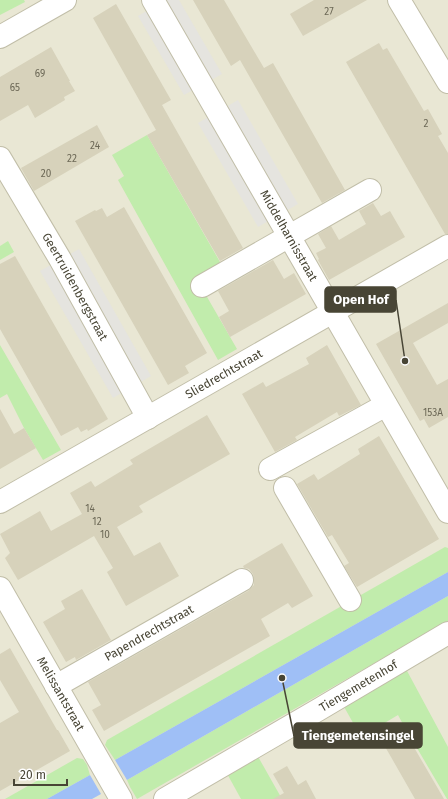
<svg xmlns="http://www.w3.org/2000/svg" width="448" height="799" viewBox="0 0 448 799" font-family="'Fira Sans',sans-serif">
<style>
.residential{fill:#e9e7d4}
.green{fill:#c1ecac}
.parking{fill:#e5e4df}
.water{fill:#9fbff6}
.building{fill:#d7d2bb}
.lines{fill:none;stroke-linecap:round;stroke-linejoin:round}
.minor-casing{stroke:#c1bea8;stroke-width:24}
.minor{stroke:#fff;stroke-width:22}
.labels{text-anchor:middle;stroke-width:3.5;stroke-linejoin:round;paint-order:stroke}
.number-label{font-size:10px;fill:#6c6856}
.street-label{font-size:12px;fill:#484535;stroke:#fff}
.leader{fill:none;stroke:#484535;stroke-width:1.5}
.callout-dot{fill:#484535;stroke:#fff;stroke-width:1.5}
.callout{fill:#484535;stroke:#484535;stroke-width:1.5}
.callout-label{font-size:13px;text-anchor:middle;font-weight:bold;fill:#fff}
</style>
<rect width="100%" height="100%" fill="#f4f3e7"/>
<rect class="residential" x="0" y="0" width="448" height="799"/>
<g class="green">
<polygon points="0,0 24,0 25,2 0,15"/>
<polygon points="147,135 220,262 221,270 199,283 237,349 218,360 118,180 124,176 112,155"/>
<polygon points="8,241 14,252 0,260 0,246"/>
<polygon points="0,345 61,450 43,460 24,428 7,394 0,398"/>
<polygon points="445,547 448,548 448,572 115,760 105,745 107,740"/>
<polygon points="448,596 448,621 137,799 130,787 127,780"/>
<polygon points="406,669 448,747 448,799 447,799 404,726 398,715 361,737 343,705"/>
<polygon points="256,753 282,799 241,799 225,770"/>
<polygon points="77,758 83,759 87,765 90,775 47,799 5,799"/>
</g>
<g class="parking">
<polygon points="166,0 179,0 222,74 184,95 138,16"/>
<polygon points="238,100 298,204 258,227 198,123"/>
<polygon points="79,249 151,376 113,398 40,271"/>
</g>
<g class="water">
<polygon points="448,572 448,596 127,780 115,760"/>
<polygon points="90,775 101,794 92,799 47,799"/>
</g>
<g class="building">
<polygon points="193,0 224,0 264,68 273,63 345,190 322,203 240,60 231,66"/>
<polygon points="314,0 367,0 303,36 290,14"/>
<polygon points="116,4 171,100 162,105 243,248 220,261 147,135 156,130 93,18"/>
<polygon points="379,43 383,50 387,48 424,111 428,109 442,134 438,136 448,153 448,234 445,234 346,62"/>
<polygon points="51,47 70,81 69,81 75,91 64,97 65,100 35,118 28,105 0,121 0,77"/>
<polygon points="97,125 109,147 34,191 21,168"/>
<polygon points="373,203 381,216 390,211 405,237 329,280 318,260 319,259 316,253 326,248 318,234 331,226 339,240 366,224 359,211"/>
<polygon points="124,207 207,353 185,366 189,373 168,385 75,221 95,210 96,211 102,208 107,217"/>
<polygon points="15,256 108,419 88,431 87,429 81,432 78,427 61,436 0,329 0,264"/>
<polygon points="273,260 284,279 294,273 306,294 230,337 219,317 229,311 218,291"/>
<polygon points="448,303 448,323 413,343 437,385 448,379 448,417 429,428 424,419 420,421 376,344"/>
<polygon points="327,345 361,405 339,416 337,412 295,437 297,440 275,452 242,394 263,382 266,387 309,364 306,358"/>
<polygon points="0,409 14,434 24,428 36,448 0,469"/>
<polygon points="207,415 230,454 139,506 143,512 117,527 134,556 160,542 179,576 126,606 107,572 113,568 94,536 18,580 5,558 10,553 0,534 40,511 51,531 82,514 70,493 91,481 95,487 133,464 130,460"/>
<polygon points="379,436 439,539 357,587 344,566 349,563 332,535 328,537 297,484 314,474 318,480 360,454 358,449"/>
<polygon points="282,543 313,596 292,608 288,603 261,619 270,636 104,731 92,710 101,705 88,682 248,591 254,585 254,580 253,574 249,569 244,568 243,566"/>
<polygon points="82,589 111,640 76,660 75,657 66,662 43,622 65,609 61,601"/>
<polygon points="10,648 57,730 58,730 70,751 0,791 0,723 19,712 0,680 0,654"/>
<polygon points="401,725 444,799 415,799 391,757 380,738"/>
<polygon points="287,766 298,785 306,780 316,799 273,799 284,793 273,774"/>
</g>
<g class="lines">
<g class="minor-casing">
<g id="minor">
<path id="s1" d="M 153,0 L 448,512"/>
<polyline points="399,0 448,82"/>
<polyline points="0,37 65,0"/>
<path id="s2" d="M 0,158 L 60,259 L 148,418"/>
<polyline points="202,286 370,190"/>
<polyline points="270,469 386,405"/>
<polyline points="285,488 350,600"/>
<path id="s3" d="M 0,502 L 448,246"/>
<path id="s4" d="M 0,588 L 121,799"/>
<path id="s5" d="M 56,686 L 242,580"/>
<path id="s6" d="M 165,799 L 318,710 L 448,633"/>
</g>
</g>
<use href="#minor" class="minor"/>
</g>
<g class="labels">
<g class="number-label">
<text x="329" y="15">27</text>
<text x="40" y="77">69</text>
<text x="15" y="91">65</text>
<text x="426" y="127">2</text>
<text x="95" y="149">24</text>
<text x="72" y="162">22</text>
<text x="46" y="177">20</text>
<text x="433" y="416">153A</text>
<text x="90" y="512">14</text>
<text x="97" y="525">12</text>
<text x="105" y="538">10</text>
</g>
<g class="street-label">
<text dy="4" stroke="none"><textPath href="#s1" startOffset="272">Middelharnisstraat</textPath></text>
<text dy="4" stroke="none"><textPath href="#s2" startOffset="149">Geertruidenbergstraat</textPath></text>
<text dy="4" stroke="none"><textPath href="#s3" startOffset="258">Sliedrechtstraat</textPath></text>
<text dy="4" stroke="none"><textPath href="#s5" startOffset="107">Papendrechtstraat</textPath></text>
<text dy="4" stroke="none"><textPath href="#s6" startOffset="224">Tiengemetenhof</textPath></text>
<text dy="4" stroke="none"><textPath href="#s4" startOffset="122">Melissantstraat</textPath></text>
</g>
</g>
<path class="leader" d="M405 361L396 300M282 678L294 736"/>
<g class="callout-dot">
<circle cx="405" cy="361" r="4"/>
<circle cx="282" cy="678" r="4"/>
</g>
<g class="callout">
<rect x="325" y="287" width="71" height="25" rx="4"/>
<rect x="294" y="723" width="128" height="25" rx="4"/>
</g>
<g class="callout-label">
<text x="361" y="304">Open Hof</text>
<text x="358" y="740">Tiengemetensingel</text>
</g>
<path d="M14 779v6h53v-6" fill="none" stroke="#484535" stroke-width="2"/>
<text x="20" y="779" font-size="12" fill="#484535" stroke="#ffffff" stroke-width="3" paint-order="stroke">20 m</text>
</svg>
